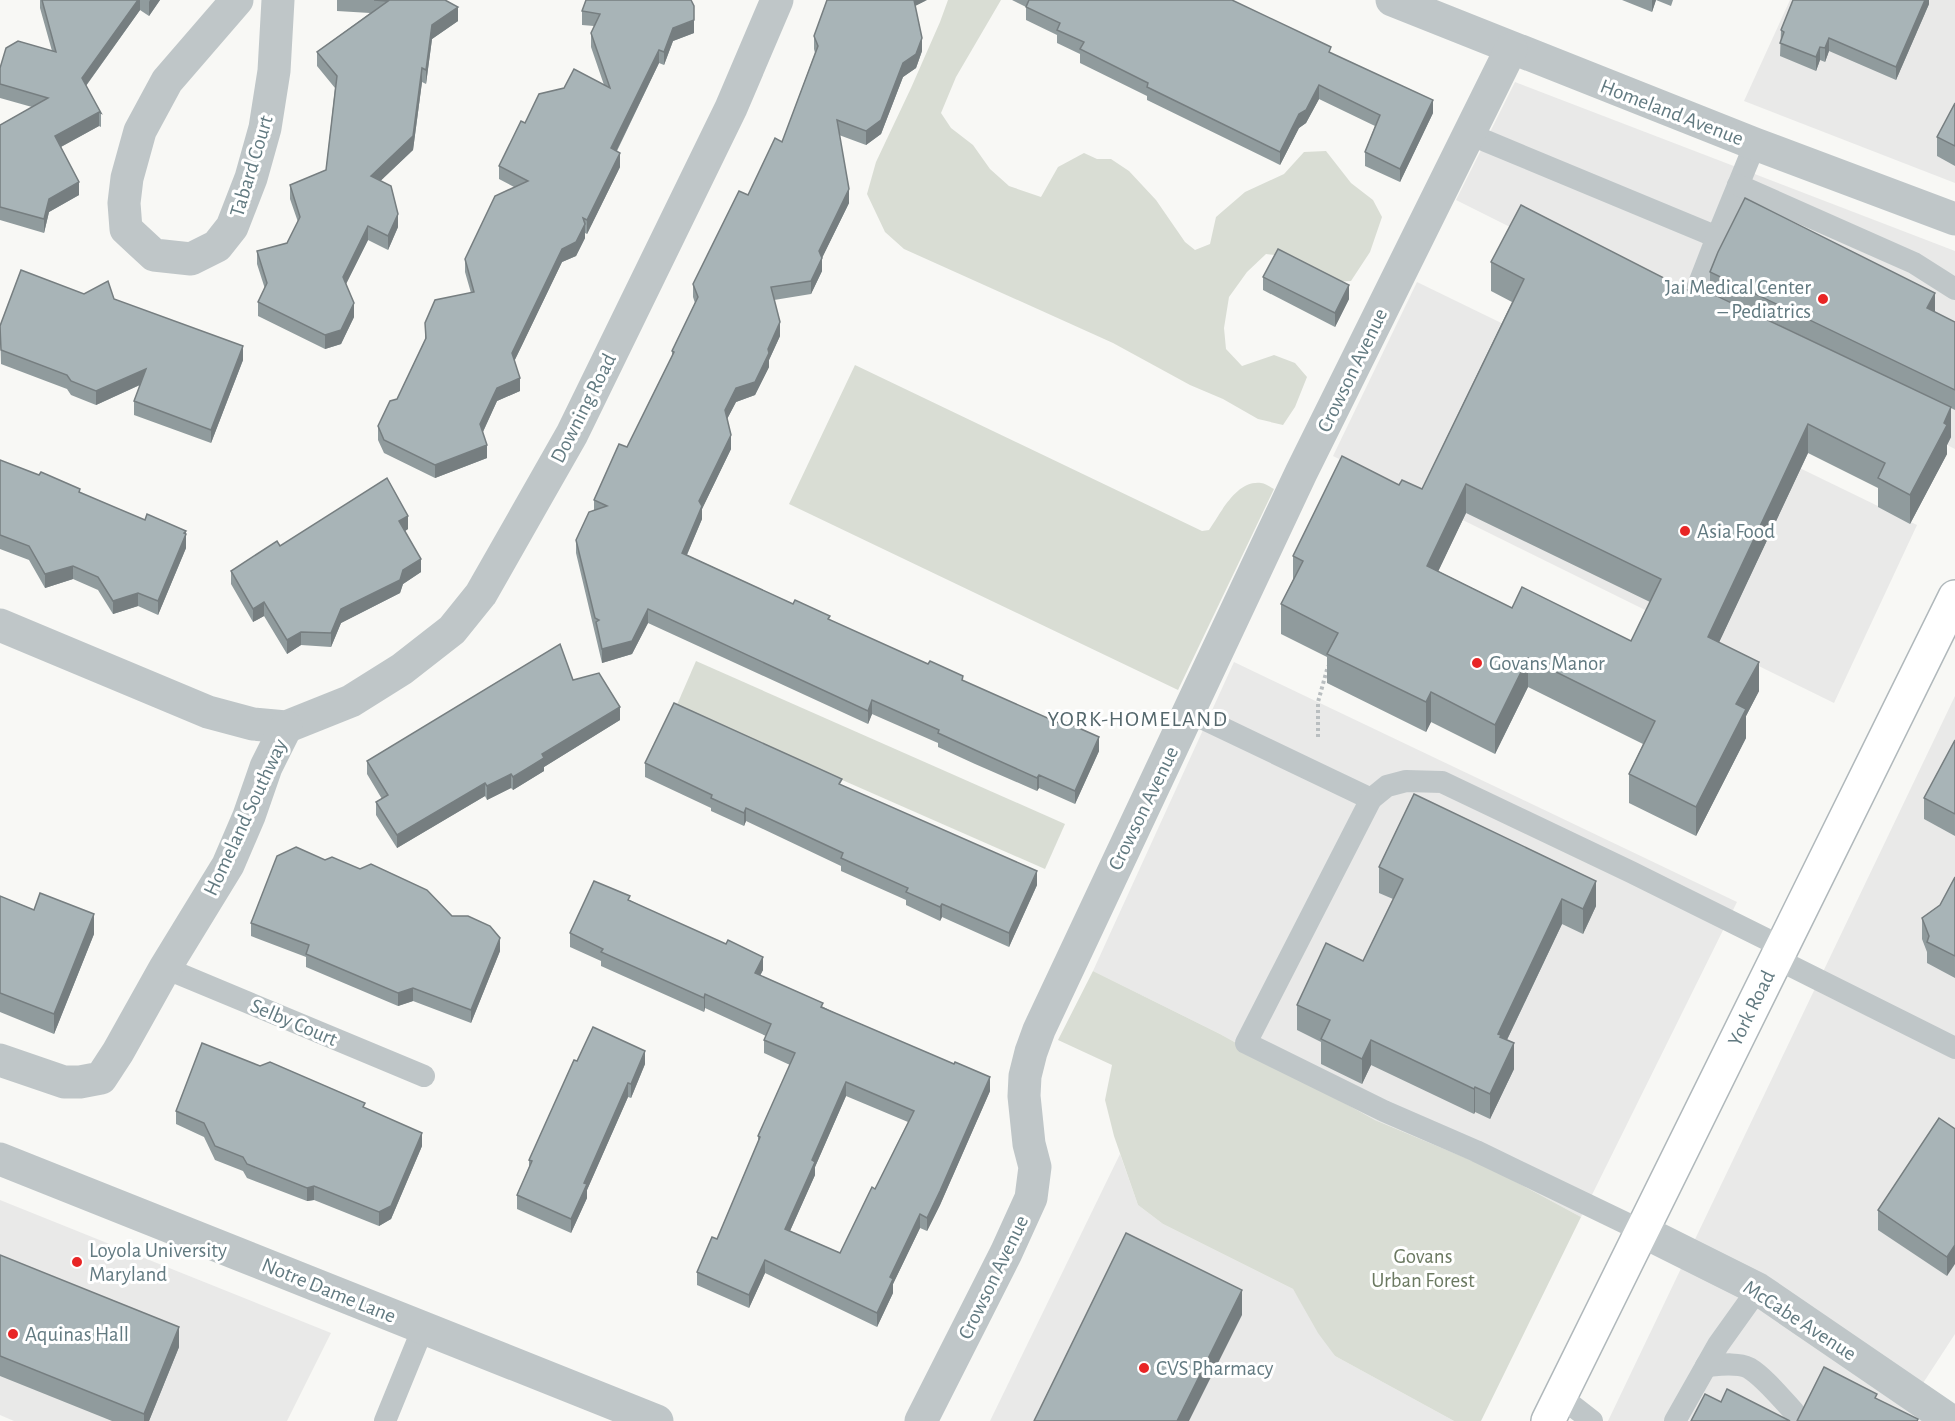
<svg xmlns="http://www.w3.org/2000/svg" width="1955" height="1421" viewBox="0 0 1955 1421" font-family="'Alegreya Sans',sans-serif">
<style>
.built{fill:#e9e9e8}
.green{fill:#d9ddd4}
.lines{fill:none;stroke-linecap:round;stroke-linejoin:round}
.primary-casing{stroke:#b0b8bb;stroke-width:36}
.path{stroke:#b9bec0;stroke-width:4;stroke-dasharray:3 3;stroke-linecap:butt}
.service{stroke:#bfc6c8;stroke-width:22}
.minor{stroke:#bfc6c8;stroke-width:33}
.primary{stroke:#fff;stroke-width:33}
.wall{fill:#909b9d;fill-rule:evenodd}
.shaded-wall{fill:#767e80}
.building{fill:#a8b4b7;stroke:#767e80;stroke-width:1.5;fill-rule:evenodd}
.poi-dot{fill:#e82525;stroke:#fff;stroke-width:2}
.labels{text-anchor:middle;stroke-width:6;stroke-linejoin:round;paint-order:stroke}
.street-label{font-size:21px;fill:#627a81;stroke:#fff}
.poi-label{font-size:21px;fill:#627a81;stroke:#fff;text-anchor:start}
.park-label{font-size:21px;fill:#6b7961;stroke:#fff}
.neighbourhood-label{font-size:22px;letter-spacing:1.5px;fill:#54676c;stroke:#fff}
</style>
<rect width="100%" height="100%" fill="#f8f8f5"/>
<g class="built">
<polygon points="1790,0 1955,0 1955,183 1744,101"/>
<polygon points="1515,82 1955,251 1955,449 1456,200"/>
<polygon points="1417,282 1917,525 1834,703 1333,456"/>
<polygon points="1234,662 1737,902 1581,1217 1492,1169 1375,1120 1220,1034 1093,971"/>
<polygon points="1955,696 1955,1334 1914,1397 1949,1421 1608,1421"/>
<polygon points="1120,1154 1138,1205 1163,1224 1293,1289 1335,1356 1454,1421 990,1421"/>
<polygon points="0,1200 331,1333 287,1421 14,1421 0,1415"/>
</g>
<g class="green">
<polygon points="948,0 1001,0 956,77 941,113 951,128 973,145 990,169 1009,186 1041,197 1058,167 1084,153 1097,159 1111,159 1129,171 1156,200 1185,242 1195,250 1210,244 1216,217 1245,192 1284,174 1304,152 1326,151 1351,183 1373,200 1382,217 1370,252 1351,281 1335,282 1285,256 1266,254 1247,272 1229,297 1224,328 1226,349 1242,366 1274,355 1295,363 1307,377 1295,407 1283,425 1258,419 1223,399 1190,385 1113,343 904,249 885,232 867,194 876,162 911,88 940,22"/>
<path d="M 855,365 L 1202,531 L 1209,530 C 1221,513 1236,480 1261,483 C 1265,483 1270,487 1274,489 L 1178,690 L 789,504 Z"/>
<polygon points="696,661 1065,824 1045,869 676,707"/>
<polygon points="1093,971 1220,1034 1375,1120 1492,1169 1581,1217 1481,1421 1454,1421 1335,1356 1318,1333 1293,1289 1163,1224 1138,1205 1114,1136 1105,1100 1112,1065 1058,1040"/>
</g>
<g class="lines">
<g class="primary-casing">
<polyline id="primary" points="1548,1421 1955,597"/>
</g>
<polyline class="path" points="1318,737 1318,702 1328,666"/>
<g class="service">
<polyline points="1469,134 1717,237 1755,144"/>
<polyline points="1738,185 1914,263 1955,289"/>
<polyline points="1708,306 1693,299 1717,237"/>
<polyline points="1189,712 1371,799 1387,786 1406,781 1442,782 1631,872 1782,947"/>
<polyline points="1371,799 1246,1043 1384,1111 1476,1151 1642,1231"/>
<polyline points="1775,958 1955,1048"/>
<polyline points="165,968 424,1076"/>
<path d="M 1706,1366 C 1719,1365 1737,1362 1749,1368 C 1764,1377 1782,1399 1794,1412"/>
<polyline points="1560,1396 1592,1421"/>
<polyline points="385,1421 423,1328"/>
<polyline points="1675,1421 1718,1345 1758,1289"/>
</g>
<g class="minor">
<polyline points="237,0 167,81 140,131 127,178 124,203 126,229 154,255 191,259 217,246 232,227 251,178 265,128 274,71 278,0"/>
<polyline points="1392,0 1755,144 1955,219"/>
<polyline points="0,625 208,712 253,724 286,727 351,701 402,669 452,630 481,594 572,434 731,108 777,0"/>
<polyline points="0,1060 64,1082 80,1082 101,1078 118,1052 165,968 228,865 249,816 266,767 286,727"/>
<polyline points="0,1159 657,1421"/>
<polyline points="1642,1231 1758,1289 1951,1421"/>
<polyline points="921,1421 1006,1253 1031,1198 1035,1167 1029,1144 1024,1096 1025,1076 1031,1052 1039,1030 1301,473 1511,49"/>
</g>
<use href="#primary" class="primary"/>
</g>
<g class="wall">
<polygon points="40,0 160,0 149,16 140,10 86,86 101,113 101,127 99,126 61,147 79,195 49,212 44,233 0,220 0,125 32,107 0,98 0,68 52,51 40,8"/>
<polygon points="337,0 445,0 458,21 432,39 426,84 422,82 413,150 380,181 398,227 388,250 368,240 346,284 354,317 341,344 325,349 258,316 258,302 265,289 257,264 257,251 287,243 298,222 290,199 290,185 326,170 335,88 317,66 317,52 370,13 337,11"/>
<polygon points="586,0 694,33 673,41 664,65 659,63 617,151 620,167 587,234 585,233 585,238 576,256 562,262 522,345 514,361 520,391 497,401 483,432 487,458 435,478 384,453 378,440 378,426 397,399 425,340 425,323 471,293 465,272 465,259 514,187 499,179 499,166 525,123 604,85 591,47 591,33 594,26 582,25 582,11"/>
<polygon points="927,0 915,6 922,51 916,68 903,77 881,134 866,145 839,135 849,203 822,258 822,271 811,294 774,300 780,336 769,360 769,367 755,395 736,402 727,419 731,449 702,509 702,519 687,555 793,604 963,681 1099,751 1075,804 1039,788 1037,791 975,764 938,747 938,743 872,714 868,724 648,623 632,654 602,663 576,553 576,540 594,510 594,500 627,447 672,356 672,351 695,303 693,297 693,284 782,142 815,53 814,49 814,36"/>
<polygon points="1012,0 1232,0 1331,53 1433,113 1400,182 1365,166 1365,152 1375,126 1319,99 1306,123 1299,128 1280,165 1147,100 1147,96 1080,63 1080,54 1057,43 1057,35 1026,20 1026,7"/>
<polygon points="1622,0 1673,0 1671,6 1656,0 1652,12"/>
<polygon points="1929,0 1929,4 1896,80 1829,51 1825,62 1820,60 1816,71 1780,56 1781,30"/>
<polygon points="1955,103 1955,166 1937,156 1937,137"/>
<path d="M 1491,262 L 1693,293 L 1858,363 L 1710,292 L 1710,272 L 1935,312 L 1955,322 L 1955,410 L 1951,408 L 1951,437 L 1947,445 L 1947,454 L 1910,524 L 1878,507 L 1878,488 L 1808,453 L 1719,642 L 1759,691 L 1746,716 L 1746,738 L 1696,836 L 1629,803 L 1629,774 L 1643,744 L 1528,687 L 1495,754 L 1431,722 L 1426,732 L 1327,683 L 1327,657 L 1281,634 L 1281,604 L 1293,580 L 1293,556 L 1399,485 L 1422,489 L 1512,302 L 1491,291 ZM 1466,513 L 1650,602 L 1631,641 L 1512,608 L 1438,571 Z"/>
<polygon points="1263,277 1349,299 1335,327 1263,290"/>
<polygon points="84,294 114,299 243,360 211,443 134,415 134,401 140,385 96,405 71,395 67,389 1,364 0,326"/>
<polygon points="0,460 145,520 186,531 186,548 158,615 138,606 113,614 98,590 73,579 45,588 29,560 0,549"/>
<polygon points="408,529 405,531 421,572 403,584 400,593 341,623 331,647 301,645 287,654 264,616 253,622 231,584 231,571 280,546"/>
<polygon points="573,680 620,720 544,767 544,771 513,790 511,788 487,800 485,796 397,848 376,815 376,802 382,799 367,774 367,761"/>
<polygon points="1955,740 1955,836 1924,819 1924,798"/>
<polygon points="645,763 842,785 1037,885 1009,947 942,917 940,921 906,905 906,900 841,871 841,866 746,821 744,826 711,811 711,808 645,777"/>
<polygon points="1414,794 1596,906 1583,934 1562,924 1507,1040 1514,1069 1490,1119 1475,1112 1474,1114 1371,1065 1362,1084 1321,1064 1321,1042 1297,1030 1297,1005 1363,961 1393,899 1379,893 1379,867"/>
<polygon points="325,860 452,916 500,951 471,1023 413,1001 398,1006 306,967 306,957 251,936 251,923"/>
<polygon points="1955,877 1955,978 1927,963 1927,952 1922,939 1922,918 1940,905"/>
<polygon points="0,896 94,934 54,1034 0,1012"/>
<path d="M 630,900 L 763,970 L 760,975 L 990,1091 L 940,1205 L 927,1231 L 920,1228 L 893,1284 L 893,1293 L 877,1327 L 765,1273 L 749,1308 L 697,1285 L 697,1272 L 717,1239 L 758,1142 L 758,1136 L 790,1065 L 764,1053 L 764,1040 L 766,1036 L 705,1008 L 704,1012 L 601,966 L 601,961 L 570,947 L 570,933 ZM 846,1096 L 908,1122 L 875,1189 L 840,1253 L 790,1231 L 815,1175 L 815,1167 Z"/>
<polygon points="577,1061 645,1064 631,1098 628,1097 587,1190 587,1198 571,1233 517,1209 517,1195 529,1167 529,1160"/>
<polygon points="365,1108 422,1146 391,1219 379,1226 314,1200 307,1201 247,1178 243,1171 215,1160 204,1137 176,1124 176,1111"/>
<polygon points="1955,1129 1947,1276 1878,1230 1878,1210"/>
<polygon points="0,1255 179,1347 149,1421 112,1421 0,1376"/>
</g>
<g class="shaded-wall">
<polygon points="138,0 140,0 140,10 82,91 82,78"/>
<polygon points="150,0 160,0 149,16 149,2"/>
<polygon points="913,0 927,0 913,7"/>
<polygon points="1652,0 1656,0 1652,12"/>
<polygon points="1925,0 1929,0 1929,4 1896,80 1896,67"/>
<polygon points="458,7 458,21 432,39 426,84 426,70 432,25"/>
<polygon points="694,20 694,33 673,41 664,65 664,52 673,28"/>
<polygon points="922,38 922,51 916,68 903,77 881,134 866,145 866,131 903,63"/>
<polygon points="1829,38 1829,51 1825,62 1825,48"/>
<polygon points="1820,47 1820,60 1816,71 1816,57"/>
<polygon points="659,50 659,63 611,162 611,148"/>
<polygon points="422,68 422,82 413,150 371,190 371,176"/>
<polygon points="1319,85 1319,99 1306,123 1299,128 1280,165 1280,152 1299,114"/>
<polygon points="1433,100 1433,113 1400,182 1400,169"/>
<polygon points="99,112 99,126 55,150 55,136"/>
<polygon points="620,153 620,167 587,234 587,220"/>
<polygon points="79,182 79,195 49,212 44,233 44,219 49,199"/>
<polygon points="849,189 849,203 822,258 822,271 811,294 811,281 819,251"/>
<polygon points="398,214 398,227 388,250 388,236"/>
<polygon points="585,224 585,238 576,256 562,262 512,366 512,353 562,249"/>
<polygon points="368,226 368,240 343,290 343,277"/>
<polygon points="1349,285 1349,299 1335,327 1335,313"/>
<polygon points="1935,293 1935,312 1927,308"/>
<polygon points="354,303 354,317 341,344 325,349 325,335"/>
<polygon points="780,322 780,336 769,360 769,367 755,395 736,402 725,423 725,410 736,388 768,349"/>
<polygon points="243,346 243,360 211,443 211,430"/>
<polygon points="146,369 146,382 96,405 96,391"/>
<polygon points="520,378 520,391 497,401 480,438 480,424 497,388"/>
<polygon points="1951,407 1951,437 1947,445 1947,454 1910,524 1910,495"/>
<polygon points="1808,424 1808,453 1708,666 1708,637"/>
<polygon points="731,435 731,449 702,509 702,519 682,566 682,553 699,501"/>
<polygon points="487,445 487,458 435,478 435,465"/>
<polygon points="1466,484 1466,513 1427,595 1427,566"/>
<polygon points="408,516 408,529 399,535 399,521"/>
<polygon points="186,531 186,548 158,615 158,601"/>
<polygon points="421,559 421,572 403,584 400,593 341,623 331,647 331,633 341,609"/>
<polygon points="73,566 73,579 45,588 45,574"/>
<polygon points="138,593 138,606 113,614 113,601"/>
<polygon points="264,602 264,616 253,622 253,609"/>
<polygon points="648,609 648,623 632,654 602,663 602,649"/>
<polygon points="301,632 301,645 287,654 287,640"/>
<polygon points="1528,658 1528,687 1495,754 1495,725"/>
<polygon points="1759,662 1759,691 1746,716 1746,738 1696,836 1696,807 1736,704"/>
<polygon points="1431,692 1431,722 1426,732 1426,702"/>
<polygon points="872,700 872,714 868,724 868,711"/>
<polygon points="620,707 620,720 544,767 544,771 513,790 513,777 542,754"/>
<polygon points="1099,737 1099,751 1075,804 1075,791"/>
<polygon points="511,774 511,788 487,800 487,786"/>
<polygon points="1039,775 1039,788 1037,791 1037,778"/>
<polygon points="485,783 485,796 397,848 397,835"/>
<polygon points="746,808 746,821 744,826 744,813"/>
<polygon points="1037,871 1037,885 1009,947 1009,933"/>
<polygon points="1596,881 1596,906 1583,934 1583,909"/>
<polygon points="1562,899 1562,924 1501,1052 1498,1034"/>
<polygon points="942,904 942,917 940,921 940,907"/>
<polygon points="94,914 94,934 54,1034 54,1014"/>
<polygon points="500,938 500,951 471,1023 471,1010"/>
<polygon points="763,957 763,970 755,986 755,973"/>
<polygon points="413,988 413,1001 398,1006 398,993"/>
<polygon points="705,994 705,1008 704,1012 704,998"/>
<polygon points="1371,1040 1371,1065 1362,1084 1362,1059"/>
<polygon points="1514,1043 1514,1069 1490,1119 1490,1094"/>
<polygon points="645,1051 645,1064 631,1098 631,1084"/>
<polygon points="990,1077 990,1091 940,1205 927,1231 927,1218"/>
<polygon points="846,1082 846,1096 815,1167 815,1175 785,1242 785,1229 812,1160"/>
<polygon points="628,1083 628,1097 587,1190 587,1198 571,1233 571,1219 584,1183"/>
<polygon points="1475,1087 1475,1112 1474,1114 1474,1089"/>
<polygon points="422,1133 422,1146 391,1219 379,1226 379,1212"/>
<polygon points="314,1186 314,1200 307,1201 307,1188"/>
<polygon points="920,1214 920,1228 893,1284 893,1293 877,1327 877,1313 890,1277"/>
<polygon points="1955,1245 1955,1264 1947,1276 1947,1257"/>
<polygon points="765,1260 765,1273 749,1308 749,1295"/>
<polygon points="1242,1290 1242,1315 1189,1421 1177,1421"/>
<polygon points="179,1327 179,1347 149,1421 144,1421 144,1414"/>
</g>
<g class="building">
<polygon points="42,0 138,0 82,78 101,113 99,112 55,136 79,182 49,199 44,219 0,207 0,125 48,98 0,84 0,68 6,48 18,41 56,52"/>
<polygon points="374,0 445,0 458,7 432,25 426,70 422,68 413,136 371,176 391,186 398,214 388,236 368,226 343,277 354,303 341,330 325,335 258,302 267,283 257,251 287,243 300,217 290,185 326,170 337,76 317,52 388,1"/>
<polygon points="586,0 691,0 694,6 694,20 673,28 664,52 659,50 611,148 620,153 587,220 583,218 585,224 576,242 562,249 522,332 512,353 520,378 497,388 480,424 487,445 435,465 384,440 378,426 390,401 397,399 426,338 425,323 435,300 474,292 465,259 495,196 528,181 499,166 521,121 525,123 539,94 564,88 574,69 610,88 591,33 600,14 582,11"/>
<polygon points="827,0 914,0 922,38 916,54 903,63 881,120 866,131 837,120 849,189 819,251 822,258 811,281 771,287 780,322 768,349 769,353 755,382 736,388 725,410 731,435 699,501 702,506 682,553 793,604 795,600 830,616 828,619 928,664 930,661 963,676 962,680 1061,724 1063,721 1099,737 1075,791 1039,775 1037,778 975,750 938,733 939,730 872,700 868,711 648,609 632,641 602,649 596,622 599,620 595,618 576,540 589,512 607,506 594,500 619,444 627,447 674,352 672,351 698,297 693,284 739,191 748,195 775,138 782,142 818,46 814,36"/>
<polygon points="1029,0 1232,0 1331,47 1329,52 1433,100 1400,169 1365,152 1380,115 1319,85 1306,110 1299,114 1280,152 1147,87 1148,83 1080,49 1084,42 1057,30 1060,23 1026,7"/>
<polygon points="1793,0 1925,0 1896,67 1829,38 1825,48 1820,47 1816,57 1780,43 1784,32 1781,30"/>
<polygon points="1955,103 1955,146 1937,137"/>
<polygon points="1745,198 1935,293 1927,308 1955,322 1955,390 1710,272 1718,252"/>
<path d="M 1521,205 L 1693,293 L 1696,286 L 1951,407 L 1944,423 L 1947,425 L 1910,495 L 1878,478 L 1885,463 L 1808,424 L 1708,637 L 1759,662 L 1736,704 L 1746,709 L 1696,807 L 1629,774 L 1655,721 L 1528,658 L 1495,725 L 1431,692 L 1426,702 L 1327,654 L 1338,633 L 1281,604 L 1303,561 L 1293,556 L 1342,456 L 1399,485 L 1402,480 L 1422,489 L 1524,279 L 1491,262 ZM 1466,484 L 1661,579 L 1631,641 L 1522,587 L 1512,608 L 1427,566 Z"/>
<polygon points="1278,249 1349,285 1335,313 1263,277"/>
<polygon points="21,270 84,294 108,281 114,299 243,346 211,430 134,401 146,369 96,391 71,381 67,375 1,350 0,326"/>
<polygon points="0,460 39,475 41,472 80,489 79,492 145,520 147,514 186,531 184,533 186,534 158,601 138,593 113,601 98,577 73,566 45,574 29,546 0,535"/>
<polygon points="387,478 408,516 399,521 421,559 403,570 400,580 341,609 331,633 301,632 287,640 264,602 253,609 231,571 277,541 280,546"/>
<polygon points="560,644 573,680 599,673 620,707 542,754 544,758 513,777 511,774 487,786 485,783 397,835 376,802 388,795 367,761"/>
<polygon points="674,703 842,779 839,784 1037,871 1009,933 942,904 940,907 906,892 908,888 841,858 843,853 746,808 744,813 711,798 712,795 645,763"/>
<polygon points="1955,740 1955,814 1924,798"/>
<polygon points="1414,794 1596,881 1583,909 1562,899 1498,1034 1501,1035 1500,1037 1514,1043 1490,1094 1475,1087 1474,1089 1371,1040 1362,1059 1321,1039 1330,1020 1297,1005 1326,943 1363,961 1403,879 1379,867"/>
<polygon points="296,847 325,860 332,857 360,869 371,864 427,890 452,916 468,916 490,926 500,938 471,1010 413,988 398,993 306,954 309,945 251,923 277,856"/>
<polygon points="1955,877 1955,956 1927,942 1929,936 1922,918 1940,905"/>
<path d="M 594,881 L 630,896 L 628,900 L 726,944 L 728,940 L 763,957 L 755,973 L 823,1003 L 821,1007 L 954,1064 L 955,1062 L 990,1077 L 940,1191 L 927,1218 L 920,1214 L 890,1277 L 893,1279 L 877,1313 L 765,1260 L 749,1295 L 697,1272 L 712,1237 L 717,1239 L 760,1137 L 758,1136 L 795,1053 L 764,1040 L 771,1024 L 705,994 L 704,998 L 601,952 L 603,949 L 570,933 ZM 846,1082 L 914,1111 L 875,1189 L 872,1187 L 840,1253 L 785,1229 L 815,1162 L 812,1160 Z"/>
<polygon points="40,893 94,914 54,1014 0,993 0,896 34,910"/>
<polygon points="593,1027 645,1051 631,1084 628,1083 584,1183 587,1184 571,1219 517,1195 532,1161 529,1160 574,1060 577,1061"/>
<polygon points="202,1043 260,1066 270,1062 365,1103 363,1107 422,1133 391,1206 379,1212 314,1186 307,1188 247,1164 243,1157 215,1146 204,1123 176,1111"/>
<polygon points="1939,1118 1955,1129 1955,1245 1947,1257 1878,1210"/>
<polygon points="1126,1233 1242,1290 1177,1421 1034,1421"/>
<polygon points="0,1255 179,1327 144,1414 0,1356"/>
<polygon points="1824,1367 1877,1394 1875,1398 1918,1419 1917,1421 1797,1421"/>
<polygon points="1727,1389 1790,1421 1691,1421 1705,1394 1721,1402"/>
</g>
<g class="poi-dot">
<circle cx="1823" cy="299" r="6"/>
<circle cx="1685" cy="531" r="6"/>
<circle cx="1477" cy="663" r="6"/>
<circle cx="77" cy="1262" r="6"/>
<circle cx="13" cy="1334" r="6"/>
<circle cx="1144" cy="1368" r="6"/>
</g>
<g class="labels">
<g class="street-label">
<text transform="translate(1672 112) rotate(21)" y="7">Homeland Avenue</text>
<text transform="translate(251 166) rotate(-73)" y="7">Tabard Court</text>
<text transform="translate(1352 370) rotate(-64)" y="7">Crowson Avenue</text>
<text transform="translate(583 408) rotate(-63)" y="7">Downing Road</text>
<text transform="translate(1143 808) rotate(-64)" y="7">Crowson Avenue</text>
<text transform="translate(245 817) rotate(-65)" y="7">Homeland Southway</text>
<text transform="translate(1751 1008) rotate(-64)" y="7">York Road</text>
<text transform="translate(294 1022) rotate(23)" y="7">Selby Court</text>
<text transform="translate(993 1277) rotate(-64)" y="7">Crowson Avenue</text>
<text transform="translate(329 1290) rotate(22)" y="7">Notre Dame Lane</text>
<text transform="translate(1800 1320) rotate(33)" y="7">McCabe Avenue</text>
</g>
<g class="poi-label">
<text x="1811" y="294" text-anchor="end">Jai Medical Center<tspan x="1811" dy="24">– Pediatrics</tspan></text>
<text x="1697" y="538">Asia Food</text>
<text x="1489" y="670">Govans Manor</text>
<text x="89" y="1257">Loyola University<tspan x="89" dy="24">Maryland</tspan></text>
<text x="25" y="1341">Aquinas Hall</text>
<text x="1156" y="1375">CVS Pharmacy</text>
</g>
<g class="park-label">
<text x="1423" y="1263">Govans<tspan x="1423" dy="24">Urban Forest</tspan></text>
</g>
<g class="neighbourhood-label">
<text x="1138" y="726">YORK-HOMELAND</text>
</g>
</g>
</svg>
